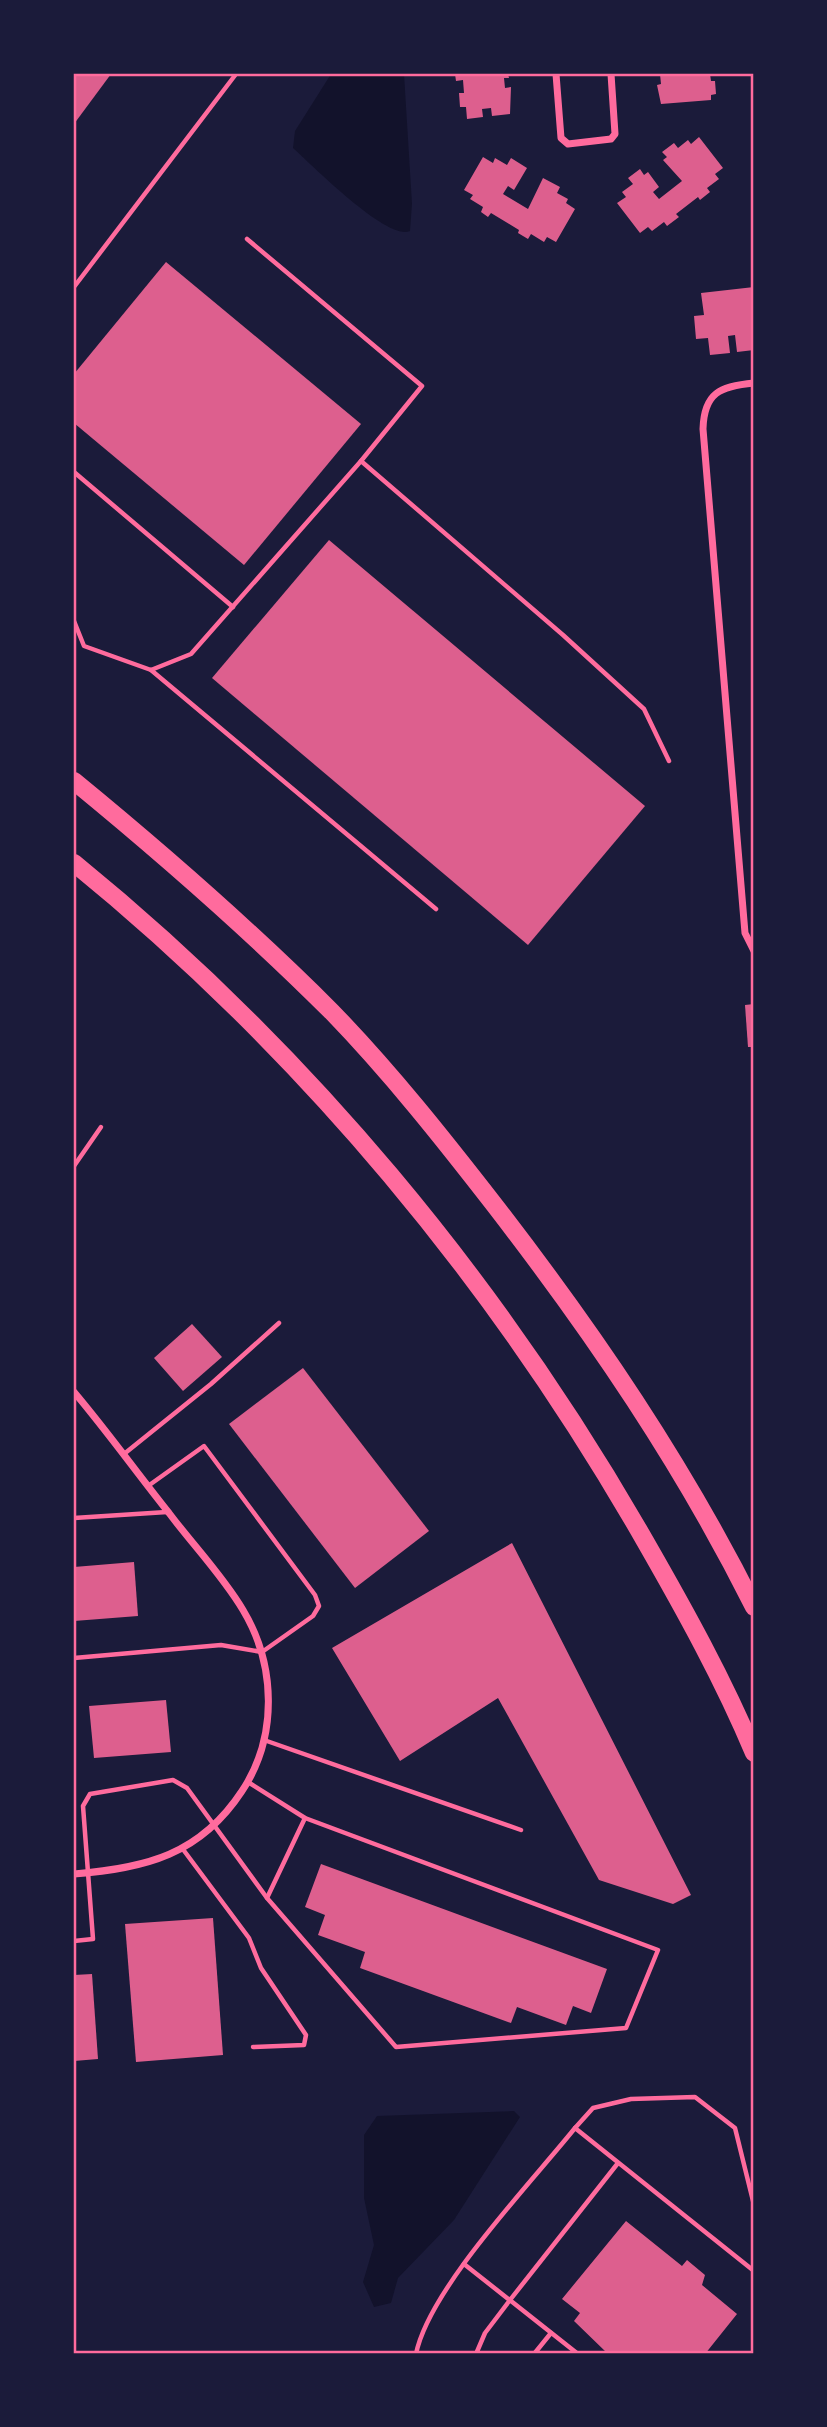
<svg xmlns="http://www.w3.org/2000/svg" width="827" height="2427" viewBox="0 0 827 2427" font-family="Ubuntu,sans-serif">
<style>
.water{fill:#12122b}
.building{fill:#dd5f8e}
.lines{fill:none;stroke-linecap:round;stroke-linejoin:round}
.service{stroke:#ff6b9d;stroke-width:4.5}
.minor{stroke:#ff6b9d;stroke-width:7}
.motorway{stroke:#ff6b9d;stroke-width:18}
.neatline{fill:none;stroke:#ff6b9d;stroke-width:2.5}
</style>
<rect width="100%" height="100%" fill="#1b1b3a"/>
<g class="water">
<path d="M 331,74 L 404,74 L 412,204 L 410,231 C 387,241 312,165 293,148 L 295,131 Z"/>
<polygon points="514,2111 520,2117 454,2220 398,2278 391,2303 374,2307 363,2282 374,2245 364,2198 364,2135 377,2116"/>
</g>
<g class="building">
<polygon points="74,74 111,74 74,124"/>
<polygon points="455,74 508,74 509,78 504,78 505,88 511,87 510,114 492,116 491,108 482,109 483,117 467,119 466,107 460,107 459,93 464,93 463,80 456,81"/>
<polygon points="660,74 710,74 711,81 715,81 716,94 711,95 711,100 661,104 657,85 661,84"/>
<polygon points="699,137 723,168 715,174 719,179 707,188 710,192 700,200 698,197 676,214 679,217 667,226 664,222 652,231 648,227 640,233 617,203 626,197 622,192 633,184 628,178 640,169 644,175 648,172 659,187 653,192 659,199 682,181 663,160 667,157 662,152 674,143 678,148 688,140 691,144"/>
<polygon points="483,157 493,163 495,158 507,165 511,158 527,168 514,190 508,186 503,194 528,209 543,178 560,187 557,193 568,199 566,203 575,209 556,242 547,237 544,242 531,234 528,239 518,233 519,230 491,213 488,217 481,212 483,207 470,199 473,195 464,190"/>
<polygon points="166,262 361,424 244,565 74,423 74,374"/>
<polygon points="754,287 754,350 737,352 735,335 728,336 730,353 710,355 708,338 696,339 694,316 704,315 701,293"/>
<polygon points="329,540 645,806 528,945 212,678"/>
<polygon points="754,1004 754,1047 748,1047 745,1005"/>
<polygon points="192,1324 222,1357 183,1391 154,1358"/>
<polygon points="303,1368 429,1531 355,1588 229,1424"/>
<polygon points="512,1543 691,1895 673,1904 599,1880 498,1698 400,1761 332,1648"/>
<polygon points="134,1562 138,1616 74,1621 74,1567"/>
<polygon points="166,1700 171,1752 94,1758 89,1706"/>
<polygon points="321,1864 607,1969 591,2013 573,2006 566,2025 517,2007 511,2023 360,1968 365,1952 318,1935 325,1915 305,1907"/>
<polygon points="213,1918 223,2055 136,2062 125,1924"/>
<polygon points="92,1974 98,2059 74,2061 74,1975"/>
<polygon points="626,2221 682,2266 687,2260 705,2275 702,2285 737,2314 705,2354 605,2354 606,2352 574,2321 580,2313 562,2299"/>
</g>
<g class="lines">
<g class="service">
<polyline points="74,287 236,74"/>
<polyline points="361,461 563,635 644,709 669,761"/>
<polyline points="74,472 233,607"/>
<polyline points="74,621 84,646 151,670 191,654 361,461 422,386 247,239"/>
<polyline points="151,670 436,909"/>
<polyline points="74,1166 101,1127"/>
<polyline points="124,1454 211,1384 279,1323"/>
<polyline points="74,1518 167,1512"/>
<polyline points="74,1658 221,1645 262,1652 313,1616 319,1606 315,1595 204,1446 148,1486"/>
<polyline points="264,1740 521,1830"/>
<polyline points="182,1848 249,1938 261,1968 306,2035 304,2045 253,2047"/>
<polyline points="267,1898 305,1818"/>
<polyline points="74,1941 93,1939 83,1806 90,1794 173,1780 187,1788 267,1898 396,2047 626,2028 658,1950 305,1818 248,1782"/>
<polyline points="575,2128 593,2108 631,2099 695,2097 735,2128 754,2205"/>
<polyline points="464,2264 578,2354"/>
<path d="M 416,2354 C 429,2289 531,2183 575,2128 L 754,2271"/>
<polyline points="476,2354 485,2333 510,2300 618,2163"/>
<polyline points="534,2354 551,2333"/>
</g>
<g class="minor">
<polyline points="556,74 561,138 568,144 611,139 615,134 611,74"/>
<path d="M 754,383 C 720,386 704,393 703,429 L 745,933 L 754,951"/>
<path d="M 74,1392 C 107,1431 137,1473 169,1513 C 193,1545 223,1576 243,1610 C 276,1665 278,1737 242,1791 C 200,1855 146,1868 74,1874"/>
</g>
<g class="motorway">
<path d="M 74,781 C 163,854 250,930 332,1012 C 391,1073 444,1140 496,1207 C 594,1334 682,1463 754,1607"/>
<path d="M 74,863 C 305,1051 497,1282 645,1541 C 684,1609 723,1679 754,1753"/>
</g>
</g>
<rect width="827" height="2427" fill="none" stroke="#1b1b3a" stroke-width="150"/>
<rect x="75" y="75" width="677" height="2277" class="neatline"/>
</svg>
